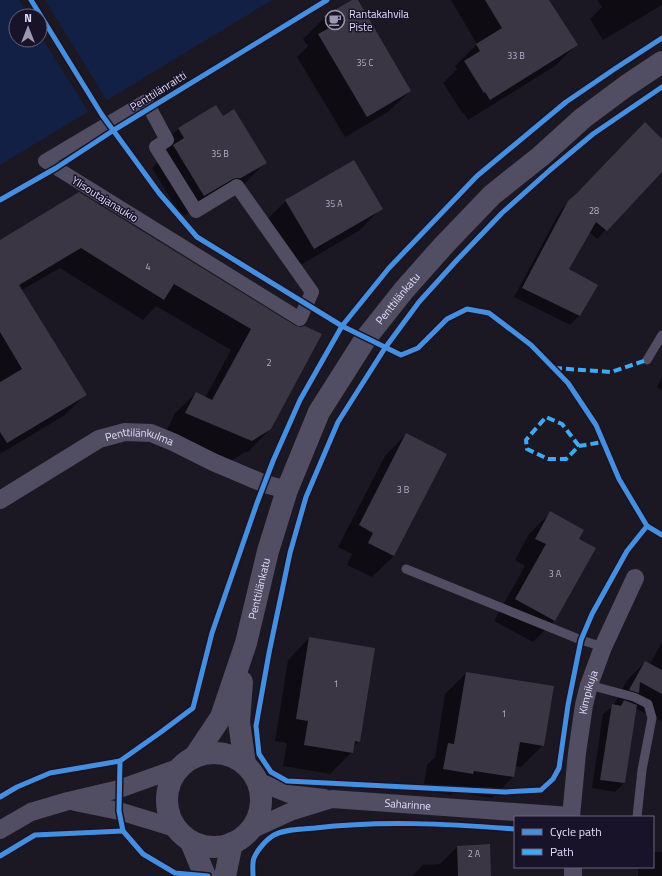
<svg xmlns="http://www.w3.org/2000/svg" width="662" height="876" viewBox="0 0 662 876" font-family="'Titillium Web',sans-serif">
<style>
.water{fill:#122045;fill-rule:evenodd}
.pier{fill:#1b1823}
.shadow{fill:#0007}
.building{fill:#3a3644}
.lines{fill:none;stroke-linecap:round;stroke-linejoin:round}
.service{stroke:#514d63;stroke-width:9}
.pedestrian{stroke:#514d63;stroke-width:14}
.minor{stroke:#514d63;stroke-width:18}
.tertiary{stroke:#514d63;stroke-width:22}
.quiet{stroke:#3fa9f5;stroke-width:4;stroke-dasharray:8 4;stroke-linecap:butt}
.cycleway-casing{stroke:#181328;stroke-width:8}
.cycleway{stroke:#468fdf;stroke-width:5}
.labels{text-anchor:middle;stroke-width:3;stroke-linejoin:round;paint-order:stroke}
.number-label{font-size:9px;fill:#b9b3ce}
.poi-label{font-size:11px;fill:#e3ddfc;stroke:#181328;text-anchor:start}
.street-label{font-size:11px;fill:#e3ddfc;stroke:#181328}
</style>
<rect width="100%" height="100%" fill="#1b1823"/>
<path class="water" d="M 0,0 L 272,0 L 0,165 ZM 16,16 L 40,16 L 40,40 L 16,40 Z"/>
<polygon class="pier" points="19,0 45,0 108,102 89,113 40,35 40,16 28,16"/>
<g class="shadow">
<polygon points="354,0 357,0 410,91 388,112 345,137 297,57 308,46 303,39 325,17"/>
<polygon points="451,0 548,0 576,45 555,66 468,120 464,113 463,114 443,83 457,69 455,66 477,44"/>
<polygon points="597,0 662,0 662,5 603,40 590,19 602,7"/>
<polygon points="216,106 222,117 266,162 244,184 219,199 210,200 182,217 152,168 162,158 157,151 178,129"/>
<polygon points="662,140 662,171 597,239 589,232 568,270 596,286 579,316 570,325 514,297 560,211 569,201"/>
<polygon points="79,193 295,327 320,335 268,431 248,452 245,452 231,461 165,434 175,413 196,393 205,398 231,350 156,306 143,320 60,268 22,290 85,395 65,415 0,454 0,241"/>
<polygon points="286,201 381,208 360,230 292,270 264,222"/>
<polygon points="662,377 662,390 657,387"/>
<polygon points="406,434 394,556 372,577 347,565 352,554 338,547 385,456"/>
<polygon points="550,513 578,539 594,548 554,621 533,642 494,621 525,566 515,560 529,534"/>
<polygon points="309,638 359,741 352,748 352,752 330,774 283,766 287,743 275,741 288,660"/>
<polygon points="662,642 662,722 635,708 624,783 615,792 592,788 603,714 613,706 627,680 645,662 650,664"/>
<polygon points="466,673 543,745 521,767 515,766 513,777 492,798 454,792 451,795 423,790 427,765 435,757 445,694"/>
<polygon points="457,847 490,876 412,876 423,865 440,864"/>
<polygon points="653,852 662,852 662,876 638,876 638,867 653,867"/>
</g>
<g class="building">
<polygon points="352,0 358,0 411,91 367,117 318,34 331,27 324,16"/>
<polygon points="485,0 549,0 578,45 490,100 485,92 484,93 464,61 480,51 476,44 502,28"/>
<polygon points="216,105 223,116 234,109 267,163 241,178 237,178 233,179 204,196 173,145 184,138 178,128"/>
<polygon points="645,122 662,139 662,172 607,231 596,222 569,269 598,285 580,316 522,288 568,201 577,193"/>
<polygon points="354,160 383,209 314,249 285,200"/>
<polygon points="79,192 296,326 301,327 305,326 322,334 271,429 252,441 185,413 196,392 212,400 251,329 174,284 164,300 81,248 19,285 87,395 7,443 0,432 0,382 22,369 0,332 0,240"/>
<polygon points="406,433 447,454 394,556 368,543 373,533 359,525"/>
<polygon points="550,511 584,530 579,539 596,548 555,621 515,599 546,544 535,539"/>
<polygon points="309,637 375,648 360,742 355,741 353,753 304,745 308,721 296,719"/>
<polygon points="645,661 662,670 662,694 640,682 639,693 629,690"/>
<polygon points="466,672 554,686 544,746 520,742 514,777 474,771 473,774 443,769 448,743 454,744"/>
<polygon points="624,700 637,705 625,783 600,780 612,704 621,706"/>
<polygon points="490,844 491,876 458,876 457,846"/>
</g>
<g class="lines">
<g class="service">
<polyline points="647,360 662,335"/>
<polyline points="406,569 581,640 603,647"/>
<polyline points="589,685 634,697 648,704 652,718 642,770 637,817"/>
</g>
<polygon class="pedestrian" points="146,101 167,140 156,147 196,211 237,186 312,292 300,319 45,161"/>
<g class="minor">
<path id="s1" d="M 0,500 L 99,439 L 125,432 L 151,433 L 173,442 L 213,462 L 265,484 L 287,490"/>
<polyline points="257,781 289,794 324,798"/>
<polyline points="75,802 119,811 175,828"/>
<path id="s2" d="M 571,817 L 577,753 L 584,705 L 589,685 L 603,647 L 635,578"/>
<polyline points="0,830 31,812 68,801 119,789 178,768"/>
<path id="s3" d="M 249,831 L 290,812 L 332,799 L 571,816"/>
<polyline points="573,867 573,876"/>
</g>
<g class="tertiary">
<polyline points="242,682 239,722 245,764"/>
<circle cx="214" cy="800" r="47"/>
<path id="s4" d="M 195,756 L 221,717 L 246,643 L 268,551 L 287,490 L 319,412 L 366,338 L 404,290 L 444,245 L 492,195 L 541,156 L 583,118 L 626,86 L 662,62"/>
<polyline points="191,842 205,876"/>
<polyline points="225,876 232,843"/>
</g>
<g class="quiet">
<polyline points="554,368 611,372 647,360"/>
<polyline points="579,446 562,424 546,417 526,440 527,449 548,459 566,459 579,446 603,442"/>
</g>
<g class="cycleway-casing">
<g id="cycleway">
<polyline points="31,0 102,115 159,193 197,237 342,326 401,355 418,348 447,319 467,309 489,313 531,345 568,383 596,425 619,479 647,526 662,535"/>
<polyline points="0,200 56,168 114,130 327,0"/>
<polyline points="647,526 627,551 592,614 581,640 568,705 559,768 553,779 541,790 505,792 287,781 271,772 259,754 256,726 269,653 290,553 306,497 338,422 385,348 419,302 457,260 502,213 550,170 593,134 662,87"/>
<polyline points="120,761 119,811 123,831 143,854 175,873 208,876"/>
<polyline points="0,797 17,787 50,773 120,761 161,732 193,708 212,633 257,503 273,461 300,400 342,326 389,268 477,176 566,102 616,68 662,38"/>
<polyline points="0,856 35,835 123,831"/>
<path d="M 253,876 C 253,871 252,863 254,858 C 257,850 267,839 274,835 C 286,829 302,829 315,828 C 382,820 448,824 515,829"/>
</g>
</g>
<use href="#cycleway" class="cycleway"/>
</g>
<defs>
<g id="cafe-ring" transform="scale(1)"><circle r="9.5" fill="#181328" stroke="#9d98b0" stroke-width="1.5"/><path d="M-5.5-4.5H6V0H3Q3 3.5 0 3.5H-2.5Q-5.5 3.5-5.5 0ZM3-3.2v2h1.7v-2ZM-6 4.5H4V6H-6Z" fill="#9d98b0"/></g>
</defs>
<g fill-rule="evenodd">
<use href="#cafe-ring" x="335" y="20"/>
</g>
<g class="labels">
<g class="number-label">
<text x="516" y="59">33 B</text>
<text x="365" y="66">35 C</text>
<text x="220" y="157">35 B</text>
<text x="334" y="207">35 A</text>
<text x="594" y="214">28</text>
<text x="148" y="270">4</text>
<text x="269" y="366">2</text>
<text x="403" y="493">3 B</text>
<text x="555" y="577">3 A</text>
<text x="336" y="687">1</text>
<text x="504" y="717">1</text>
<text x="474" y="857">2 A</text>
</g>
<g class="poi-label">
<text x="349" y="18">Rantakahvila<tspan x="349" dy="13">Piste</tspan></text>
</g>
<g class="street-label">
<text transform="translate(158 91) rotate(-32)" y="4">Penttilänraitti</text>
<text transform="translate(105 199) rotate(32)" y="4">Ylisoutajanaukio</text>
<text dy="4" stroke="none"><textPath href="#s4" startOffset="506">Penttilänkatu</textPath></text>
<text dy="4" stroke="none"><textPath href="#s1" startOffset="158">Penttilänkulma</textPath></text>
<text dy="4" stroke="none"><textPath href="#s4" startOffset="181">Penttilänkatu</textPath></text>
<text dy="4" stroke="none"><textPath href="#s2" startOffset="126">Kimpikuja</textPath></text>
<text dy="4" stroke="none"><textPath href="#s3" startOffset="165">Saharinne</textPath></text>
</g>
</g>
<rect x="514" y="816" width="140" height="52" fill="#181328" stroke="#69647d"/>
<rect x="522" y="829" width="20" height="6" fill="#468fdf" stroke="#69647d"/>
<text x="550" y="836" font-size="12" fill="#e3ddfc">Cycle path</text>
<rect x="522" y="849" width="20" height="6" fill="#3fa9f5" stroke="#69647d"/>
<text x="550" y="856" font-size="12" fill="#e3ddfc">Path</text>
<g transform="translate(28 28)"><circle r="19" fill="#181328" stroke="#69647d"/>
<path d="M0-3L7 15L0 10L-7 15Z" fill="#9d98b0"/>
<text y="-6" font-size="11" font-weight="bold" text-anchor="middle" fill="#e3ddfc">N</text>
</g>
</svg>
